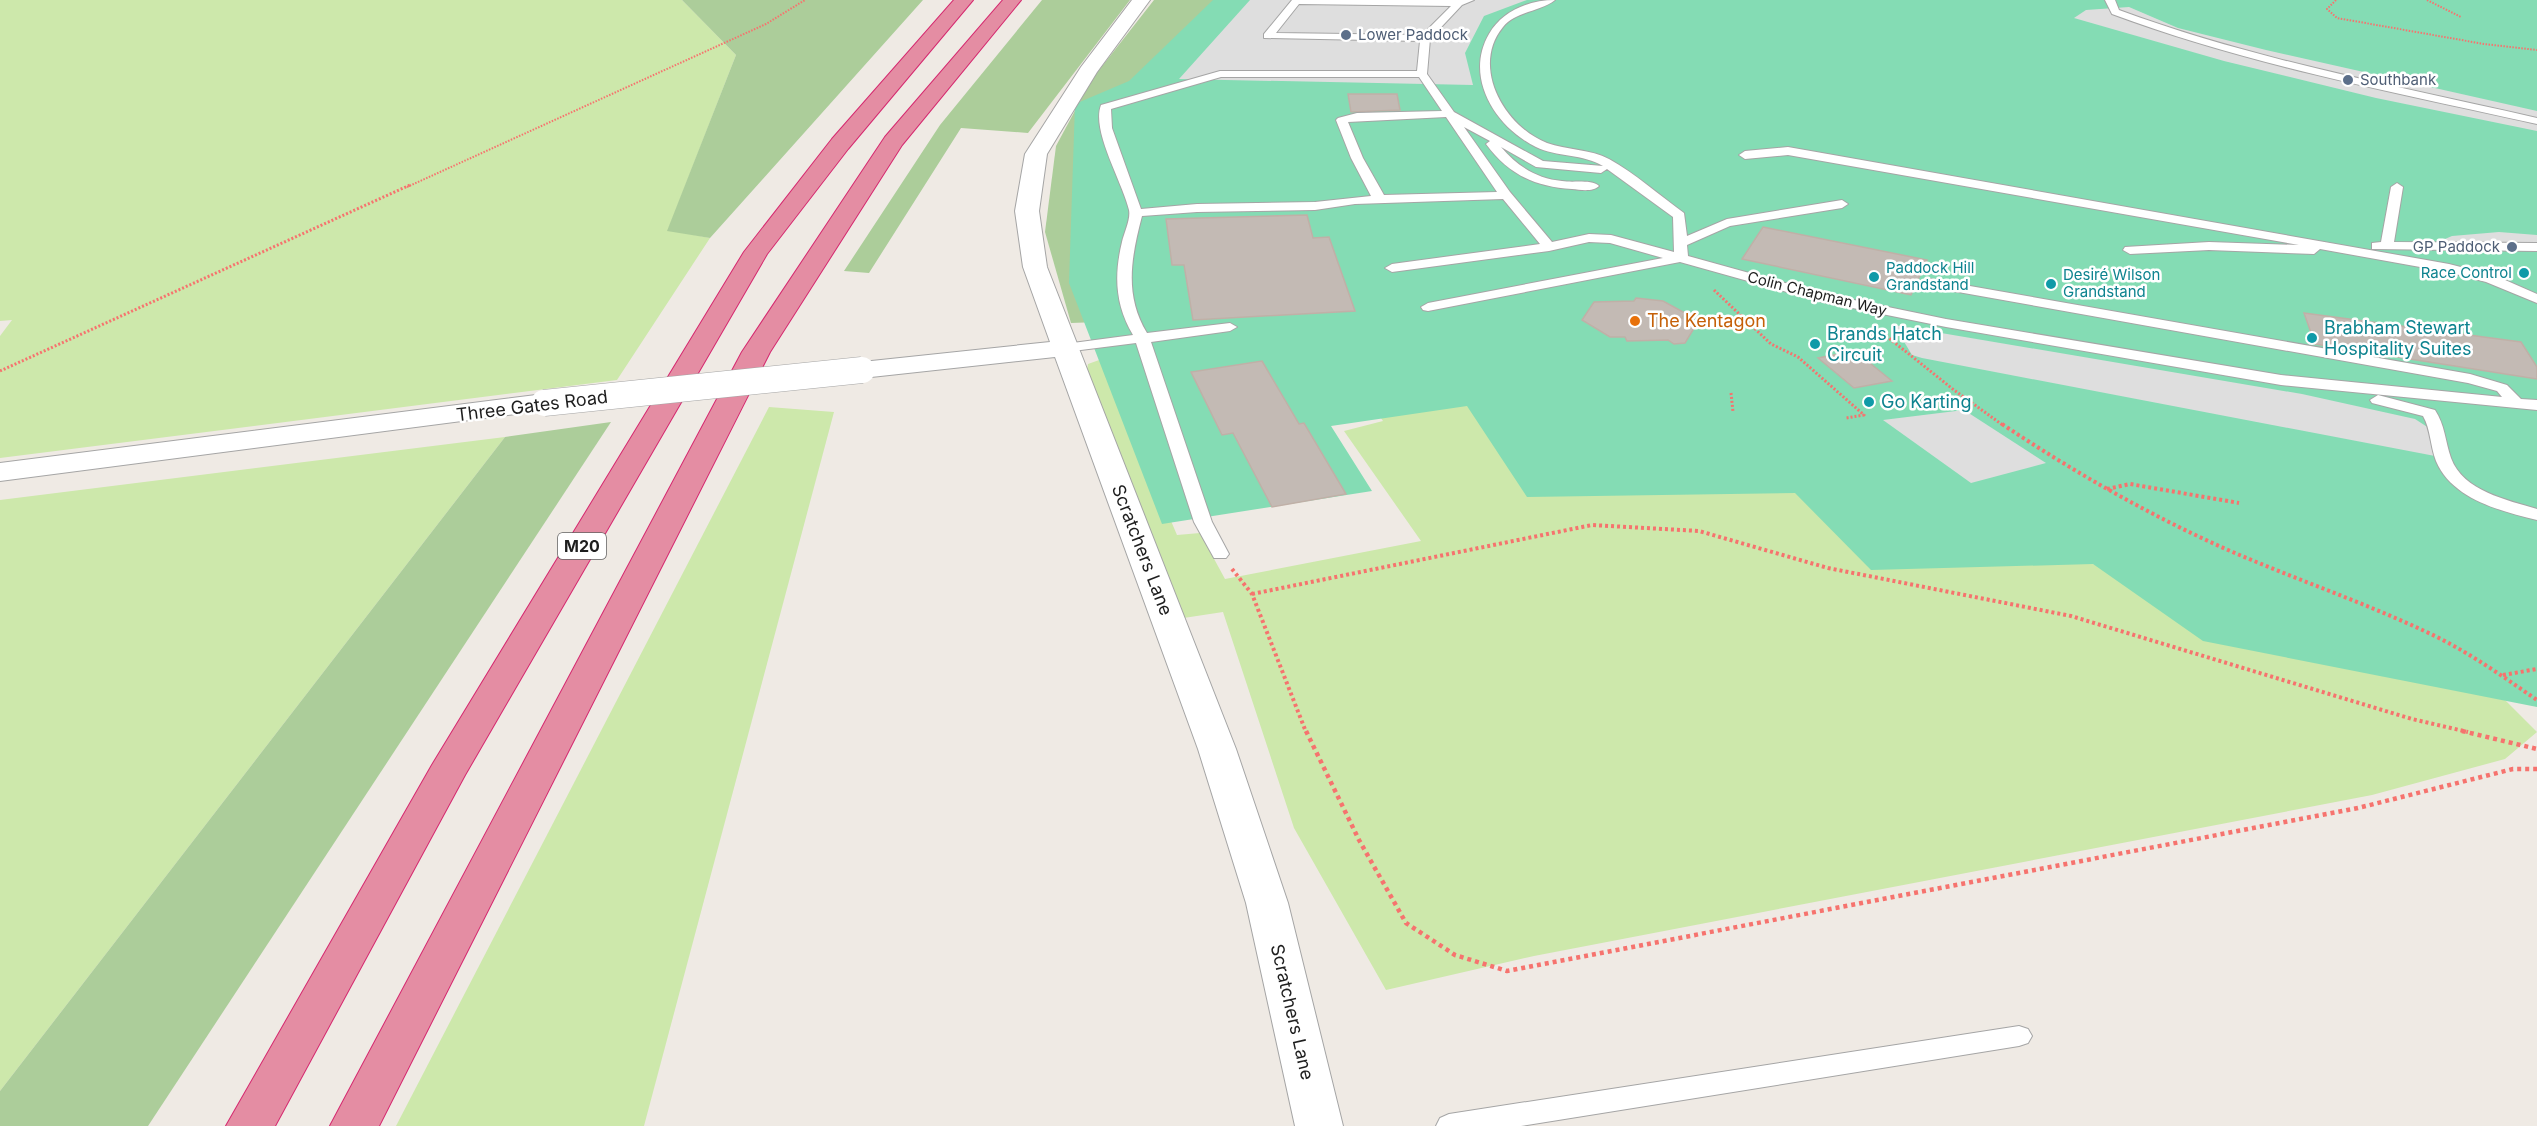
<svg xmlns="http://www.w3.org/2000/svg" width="2537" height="1126" viewBox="0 0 2537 1126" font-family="Inter,sans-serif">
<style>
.grass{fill:#cde8ab}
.forest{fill:#accd9a}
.pitch{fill:#84dcb4}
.parking{fill:#dedede}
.building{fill:#c3bab4;stroke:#c0b0a7;stroke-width:1.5}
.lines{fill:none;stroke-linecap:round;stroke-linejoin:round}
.lane-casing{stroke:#a5a5a5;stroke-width:2}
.street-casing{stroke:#a5a5a5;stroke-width:2}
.highway-casing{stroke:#d5286f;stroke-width:2}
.path-far3{stroke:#f6736e;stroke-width:2;stroke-dasharray:1.5 1.5;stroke-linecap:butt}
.path-far2{stroke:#f6736e;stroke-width:3;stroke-dasharray:2 2;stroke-linecap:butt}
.path-far1{stroke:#f6736e;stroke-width:4;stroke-dasharray:3 3;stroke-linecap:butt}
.path{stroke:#f6736e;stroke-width:4.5;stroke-dasharray:4 4;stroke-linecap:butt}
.lane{fill:#fff;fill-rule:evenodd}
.street{fill:#fff;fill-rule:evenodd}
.highway{fill:#e48da3;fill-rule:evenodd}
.street-bridge-casing{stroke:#a5a5a5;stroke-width:27;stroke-linecap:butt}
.street-bridge{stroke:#fff;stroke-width:26}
.service-dot{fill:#5c6f8a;stroke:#fff;stroke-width:2}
.culture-dot{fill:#0f9aa8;stroke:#fff;stroke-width:2}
.food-dot{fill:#e8710a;stroke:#fff;stroke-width:2}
.labels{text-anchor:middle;stroke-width:5;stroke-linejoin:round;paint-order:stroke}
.far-service-label{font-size:15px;fill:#4e5e75;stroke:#fff;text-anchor:start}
.far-culture-label{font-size:15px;fill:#0d838f;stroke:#fff;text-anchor:start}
.far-street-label{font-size:15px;fill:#1e1e1e;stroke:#fff}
.shield{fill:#fff;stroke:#626262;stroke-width:1.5}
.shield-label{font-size:16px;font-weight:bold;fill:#1e1e1e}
.food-label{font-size:18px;fill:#c56008;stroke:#fff;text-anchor:start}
.culture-label{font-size:18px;fill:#0d838f;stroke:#fff;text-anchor:start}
.street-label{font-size:18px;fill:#1e1e1e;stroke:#fff}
</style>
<rect width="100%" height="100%" fill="#efeae4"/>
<g class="grass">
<polygon points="0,0 682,0 736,55 668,230 710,238 617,380 0,458 0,336 12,320 0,321"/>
<polygon points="1102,359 1177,535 1200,533 1225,579 1421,541 1344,431 1383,421 1348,371 1445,369 1662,464 1974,525 2503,698 2537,732 2505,759 2372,795 1534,956 1386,990 1294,828 1223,612 1177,619 1086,376 1088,364"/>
<polygon points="769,407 834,412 644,1126 396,1126"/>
<polygon points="505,437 0,1091 0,500"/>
</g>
<g class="forest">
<polygon points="682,0 923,0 710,238 667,231 736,55"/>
<polygon points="1042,0 1130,0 1028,133 961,128 869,273 844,271 940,125"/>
<polygon points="1154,0 1245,0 1098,322 1071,323 1045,232 1056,146 1092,79"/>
<polygon points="611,422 148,1126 0,1126 0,1091 505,437"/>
</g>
<polygon class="pitch" points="1213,0 2537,0 2537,707 2203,641 2093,564 1871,570 1795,493 1527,497 1467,406 1331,426 1372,491 1162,524 1069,283 1075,104 1129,81"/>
<g class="parking">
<polygon points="1250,0 1527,0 1484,16 1465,53 1473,85 1179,79"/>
<polygon points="2129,7 2178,28 2266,50 2537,111 2537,131 2376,98 2224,61 2074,18 2086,10"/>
<polygon points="2499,232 2537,235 2537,252 2438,242 2452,236"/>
<polygon points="1894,325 2302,394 2415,419 2432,430 2435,456 1922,358 1912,355"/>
<polygon points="1964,410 2046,463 1971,483 1883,420"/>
</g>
<g class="building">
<polygon points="1348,94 1397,94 1400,110 1351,112"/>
<polygon points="1307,215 1313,238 1329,237 1355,311 1193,320 1184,265 1172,265 1166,219"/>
<polygon points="1763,227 1927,260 1911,295 1742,259"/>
<polygon points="1636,298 1663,301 1685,313 1682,318 1696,325 1685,343 1674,344 1668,340 1627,341 1625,337 1610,337 1582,320 1594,302 1634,301"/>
<polygon points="2304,313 2521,342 2537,367 2537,379 2315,344"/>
<polygon points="1855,351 1892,381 1854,388 1818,358"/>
<polygon points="1262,361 1299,424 1304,423 1346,494 1272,507 1233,433 1222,435 1191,372"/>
</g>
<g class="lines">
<g class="lane-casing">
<g id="lane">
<path d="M 1292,0 L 1474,0 L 1462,5 L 1430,39 L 1427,74 L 1454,112 L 1543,161 L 1603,166 C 1584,154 1556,157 1536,147 C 1495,127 1464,77 1489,34 C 1502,11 1529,0 1555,0 C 1540,12 1516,11 1503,27 C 1470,67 1505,127 1547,143 C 1566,150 1591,149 1609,159 C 1635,173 1660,196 1684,213 L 1687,236 L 1727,219 L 1842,200 L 1848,204 L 1842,208 L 1730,226 L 1687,245 L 1688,256 L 1825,294 L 1946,319 L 2281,375 L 2502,397 L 2497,391 L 2468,383 L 1930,287 L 1923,283 L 1930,279 L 2470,374 L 2507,385 L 2521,399 L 2537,400 L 2537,410 L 2281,385 L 1946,327 L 1823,302 L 1680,262 L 1428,311 L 1423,310 L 1421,307 L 1428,303 L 1663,258 L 1610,243 L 1589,242 L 1549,251 L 1392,272 L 1385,268 L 1392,264 L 1540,244 L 1503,199 L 1355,204 L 1315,210 L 1197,212 L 1142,216 C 1131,258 1124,295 1147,333 L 1230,323 L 1237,327 L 1230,331 L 1151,342 L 1212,522 L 1229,554 L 1226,558 L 1214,558 L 1194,522 L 1136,343 L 1065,352 L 1058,348 L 1065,344 L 1133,335 C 1115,305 1114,275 1122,242 C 1124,233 1131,219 1129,210 C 1123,183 1091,131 1101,105 L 1220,71 L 1417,71 L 1420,41 L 1264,38 L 1264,34 ZM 1299,4 L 1451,6 L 1422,35 L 1276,33 ZM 1221,77 L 1419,77 L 1442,111 L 1357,113 L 1338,118 L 1336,120 L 1351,158 L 1371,196 L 1315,202 L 1197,204 L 1141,209 L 1112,128 L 1111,109 ZM 1446,117 L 1497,192 L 1384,195 L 1363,158 L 1348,122 ZM 1464,127 L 1490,141 L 1486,144 C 1508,174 1535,187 1572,189 C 1581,190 1593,192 1599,186 C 1591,179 1573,183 1562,181 C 1537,179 1517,166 1501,147 L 1536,167 L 1601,173 L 1607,169 L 1673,217 L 1674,252 L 1611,235 L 1589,234 L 1552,242 L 1510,192 Z"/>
<path d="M 2105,0 L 2115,0 L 2119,10 C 2254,60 2397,86 2537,118 L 2537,124 C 2394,92 2249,65 2112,14 Z"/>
<polygon points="1788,147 2449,264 2496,276 2537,294 2537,303 2486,282 2448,272 2320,249 2314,254 2209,250 2130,254 2123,250 2125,247 2209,242 2299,245 1788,155 1745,159 1739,155 1745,151"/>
<polygon points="2397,183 2403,187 2394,242 2537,243 2537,251 2372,249 2372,243 2381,242 2391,187"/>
<path d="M 2378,395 L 2435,410 C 2445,425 2445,441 2451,458 C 2463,491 2507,500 2537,509 L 2537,520 C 2500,511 2452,499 2436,461 C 2430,446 2431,430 2423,416 L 2372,403 L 2370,400 Z"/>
<polygon points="2019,1026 2028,1029 2032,1036 2028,1043 2019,1046 1521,1126 1436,1126 1440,1118 1449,1114"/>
</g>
</g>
<g class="street-casing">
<g id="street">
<polygon points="1132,0 1150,0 1097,72 1047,154 1039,211 1047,267 1236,749 1288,903 1343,1126 1295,1126 1246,903 1198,749 1055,357 862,378 852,376 848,370 852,364 862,362 1050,342 1023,267 1015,211 1025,154 1081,67"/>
<polygon points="544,394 554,397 558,403 554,409 0,481 0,463"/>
</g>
</g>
<g class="highway-casing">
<g id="highway">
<polygon points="954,0 973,0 848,149 767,254 465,775 275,1126 226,1126 432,765 744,252 832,139"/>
<polygon points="1003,0 1021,0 902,145 770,352 379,1126 330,1126 742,352 885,137"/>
</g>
</g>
<g class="path-far3">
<polyline points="2336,0 2327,9 2337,18 2484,44 2537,50"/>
<polyline points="2427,0 2461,17"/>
<polyline points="407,187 766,24 805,0"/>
</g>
<g class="path-far2">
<polyline points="1714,290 1771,344 1798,357 1864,415 1846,418"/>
<polyline points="1880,331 1954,390 2004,426"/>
<polyline points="0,371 410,185"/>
<polyline points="1731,393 1733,412"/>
</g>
<g class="path-far1">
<path d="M 2002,424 C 2074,472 2149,515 2228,550 C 2297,580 2369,604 2437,637 C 2473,655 2505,678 2537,700"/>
<polyline points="2107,489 2130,484 2239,503"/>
<polyline points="1232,569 1252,594 1306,732"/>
<polyline points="1252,594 1592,525 1699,531 1828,568 2071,616 2412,719 2468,732"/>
<polyline points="2503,675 2537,669"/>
</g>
<g class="path">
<polyline points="1306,731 1359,840 1406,923 1455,955 1507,971 2358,808 2513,769 2537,769"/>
<polyline points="2462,731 2537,749"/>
</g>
<use href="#lane" class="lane"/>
<use href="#street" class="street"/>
<use href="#highway" class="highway"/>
<g class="street-bridge-casing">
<polyline id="street-bridge" points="544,403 862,370"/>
</g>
<use href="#street-bridge" class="street-bridge"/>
</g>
<g class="service-dot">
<circle cx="1346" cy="35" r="6"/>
<circle cx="2348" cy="80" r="6"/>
<circle cx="2512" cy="247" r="6"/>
</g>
<g class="culture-dot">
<circle cx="2524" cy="273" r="6"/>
<circle cx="1874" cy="277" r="6"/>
<circle cx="2051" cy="284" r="6"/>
<circle cx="2312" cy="338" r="6"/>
<circle cx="1815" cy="344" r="6"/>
<circle cx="1869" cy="402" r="6"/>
</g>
<circle class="food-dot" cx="1635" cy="321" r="6"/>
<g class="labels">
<g class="far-service-label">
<text x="1358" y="40">Lower Paddock</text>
<text x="2360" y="85">Southbank</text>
<text x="2500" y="252" text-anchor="end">GP Paddock</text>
</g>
<g class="far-culture-label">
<text x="1886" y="273">Paddock Hill<tspan x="1886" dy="17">Grandstand</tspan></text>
<text x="2512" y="278" text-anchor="end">Race Control</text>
<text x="2063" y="280">Desiré Wilson<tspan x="2063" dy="17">Grandstand</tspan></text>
</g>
<g class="far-street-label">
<text transform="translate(1817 294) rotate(14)" y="5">Colin Chapman Way</text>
</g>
<rect class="shield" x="558" y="533" width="48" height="26" rx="4.5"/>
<g class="shield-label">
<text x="582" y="552">M20</text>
</g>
<g class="food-label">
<text x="1647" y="327">The Kentagon</text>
</g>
<g class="culture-label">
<text x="2324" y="334">Brabham Stewart<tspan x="2324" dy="21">Hospitality Suites</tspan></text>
<text x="1827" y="340">Brands Hatch<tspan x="1827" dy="21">Circuit</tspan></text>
<text x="1881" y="408">Go Karting</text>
</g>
<g class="street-label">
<text transform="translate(532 406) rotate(-7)" y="6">Three Gates Road</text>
<text transform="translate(1142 550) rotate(69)" y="6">Scratchers Lane</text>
<text transform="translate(1292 1012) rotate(77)" y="6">Scratchers Lane</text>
</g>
</g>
</svg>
